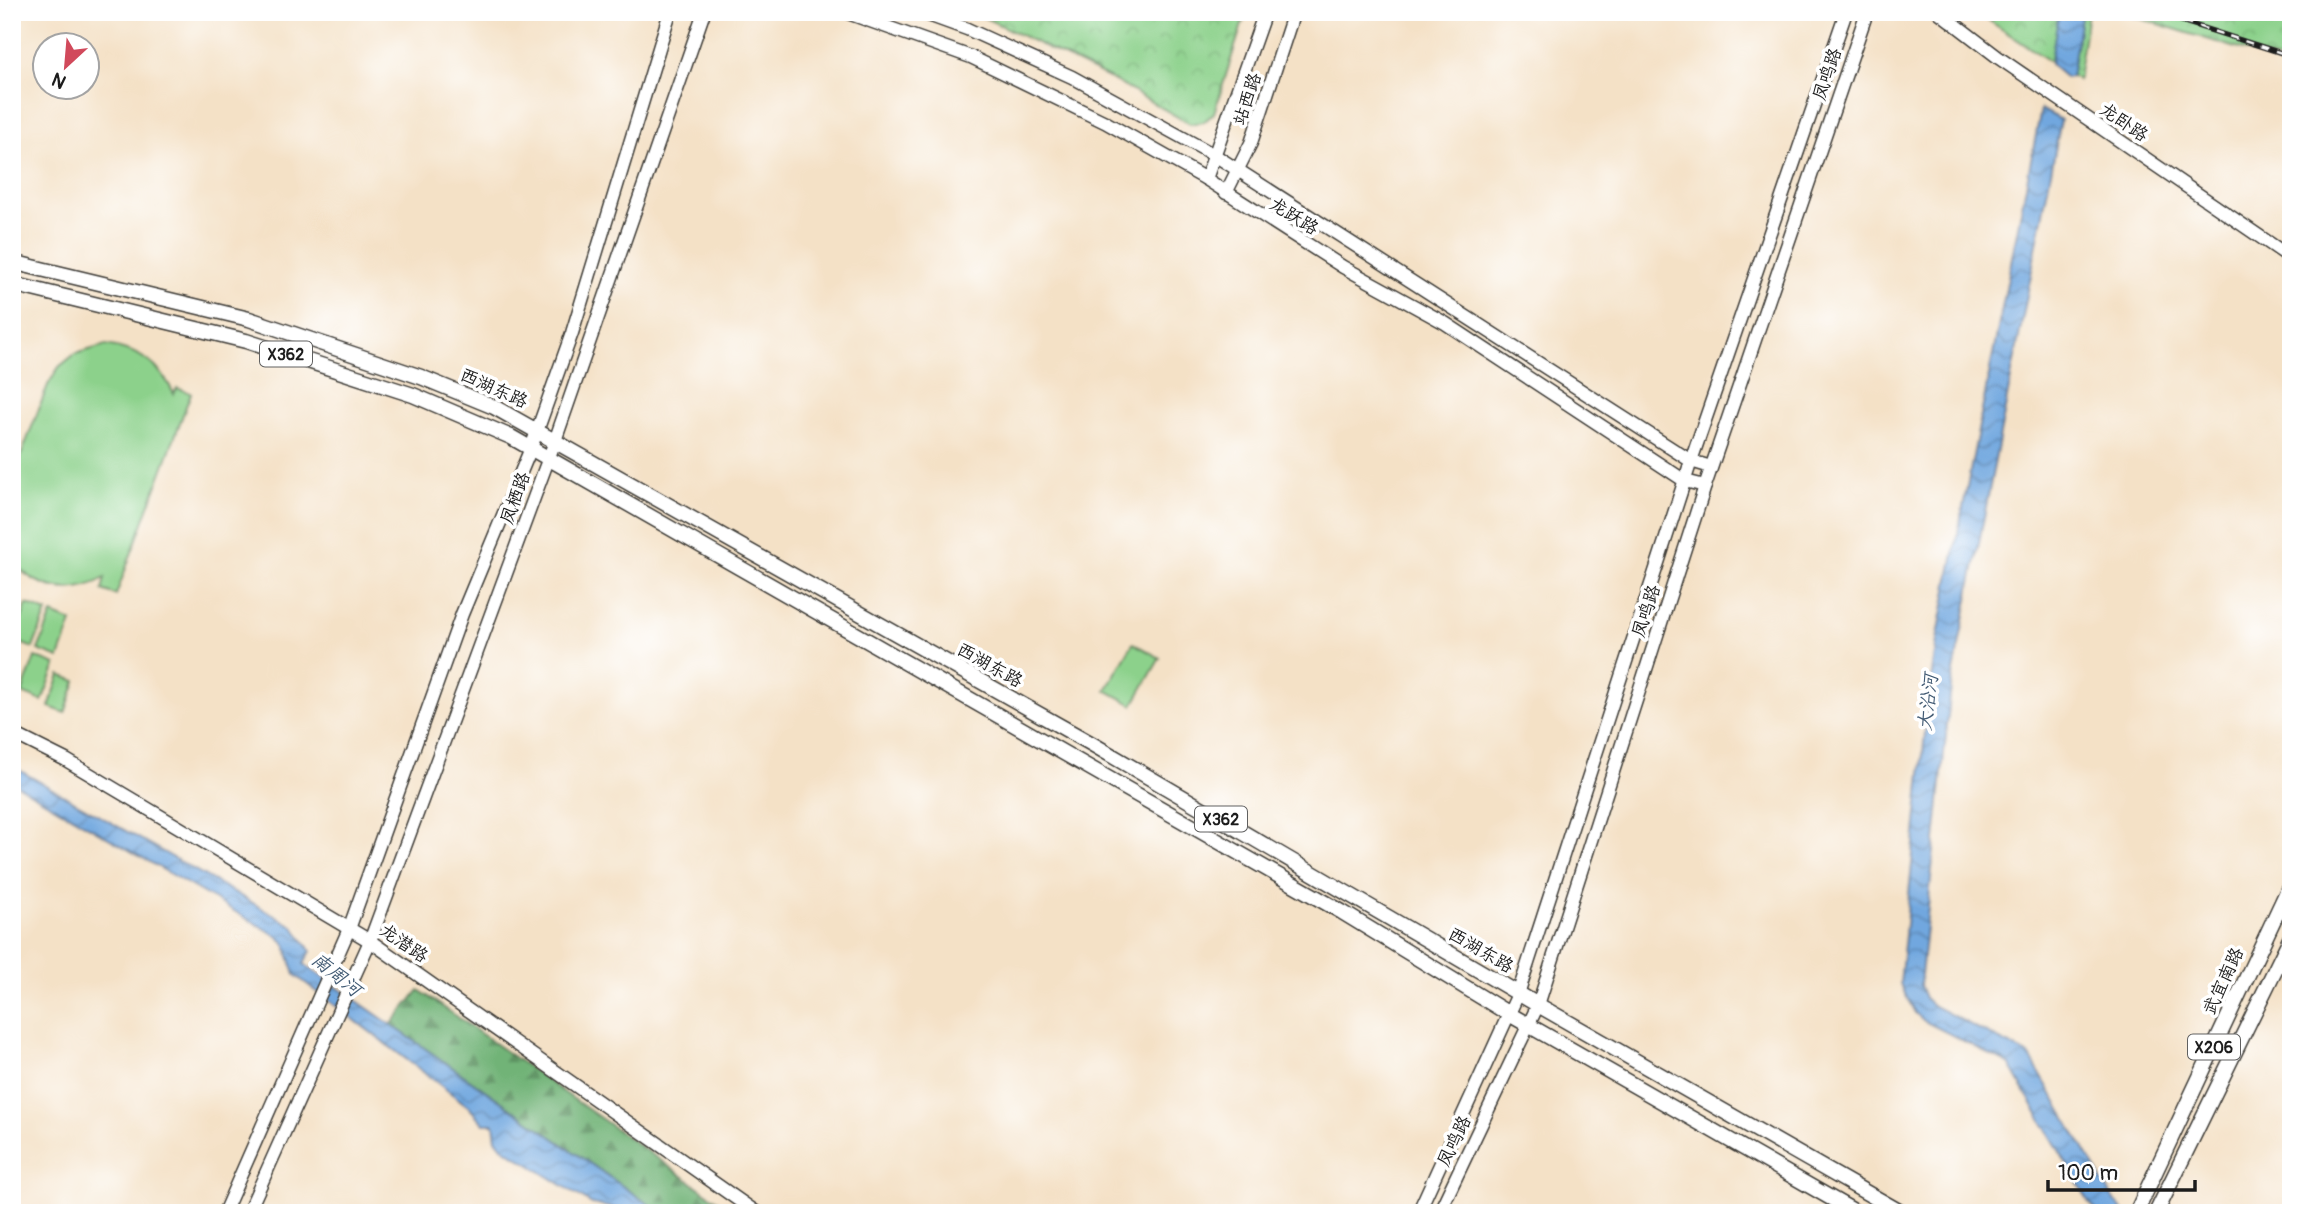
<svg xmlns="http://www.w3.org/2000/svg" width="2303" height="1225" viewBox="0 0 2303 1225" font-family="Pangolin,'LXGW WenKai TC',sans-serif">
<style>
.forest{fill:url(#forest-firs);stroke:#46684a;stroke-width:2}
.park{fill:url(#park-crowns);stroke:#547654;stroke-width:2}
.pitch{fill:#8cd18b;stroke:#547654;stroke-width:2}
.water{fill:url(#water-waves);stroke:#46627e;stroke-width:2}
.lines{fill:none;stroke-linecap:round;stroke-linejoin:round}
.secondary-casing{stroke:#3c3a36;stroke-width:15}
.primary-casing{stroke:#3c3a36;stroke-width:17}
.secondary{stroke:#fff;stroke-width:12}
.primary{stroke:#fff;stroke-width:14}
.rail-casing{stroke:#1c1c1c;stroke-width:5}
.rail{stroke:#fff;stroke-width:2.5;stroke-dasharray:8;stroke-linecap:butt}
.labels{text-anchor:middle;stroke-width:7;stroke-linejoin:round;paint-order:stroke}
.shield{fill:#fff;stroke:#606060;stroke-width:2}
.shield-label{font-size:16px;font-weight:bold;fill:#1c1c1c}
.street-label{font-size:18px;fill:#1c1c1c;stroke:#fff}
.water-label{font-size:19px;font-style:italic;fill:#425b74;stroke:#fff}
</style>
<defs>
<pattern id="forest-firs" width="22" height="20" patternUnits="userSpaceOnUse" patternTransform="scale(1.75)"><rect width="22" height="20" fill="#71b377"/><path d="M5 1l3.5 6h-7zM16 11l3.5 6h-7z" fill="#5c9161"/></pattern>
<pattern id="park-crowns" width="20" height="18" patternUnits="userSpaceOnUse" patternTransform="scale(1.75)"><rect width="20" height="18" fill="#8cd18b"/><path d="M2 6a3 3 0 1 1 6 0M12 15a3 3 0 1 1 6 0" fill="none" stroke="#78b377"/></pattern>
<pattern id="water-waves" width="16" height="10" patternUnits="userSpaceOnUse" patternTransform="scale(1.75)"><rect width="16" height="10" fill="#71a7df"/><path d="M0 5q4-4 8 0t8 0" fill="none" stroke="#5c87b4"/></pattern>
</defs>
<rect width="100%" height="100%" fill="#fff"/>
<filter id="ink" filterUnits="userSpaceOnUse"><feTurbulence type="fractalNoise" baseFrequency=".0143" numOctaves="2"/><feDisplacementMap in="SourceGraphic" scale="14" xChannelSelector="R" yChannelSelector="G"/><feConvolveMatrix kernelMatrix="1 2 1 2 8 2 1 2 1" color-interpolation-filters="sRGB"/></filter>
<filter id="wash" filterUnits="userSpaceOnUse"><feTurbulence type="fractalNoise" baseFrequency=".00686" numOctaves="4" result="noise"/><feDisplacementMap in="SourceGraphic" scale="28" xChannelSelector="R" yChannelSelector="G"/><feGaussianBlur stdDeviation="1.57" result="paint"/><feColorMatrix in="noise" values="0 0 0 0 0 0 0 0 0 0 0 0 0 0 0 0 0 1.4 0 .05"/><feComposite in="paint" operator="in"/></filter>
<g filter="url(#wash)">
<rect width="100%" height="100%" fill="#f4e1c6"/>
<polygon class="forest" points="419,990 735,1213 661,1213 391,1025"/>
<g class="park">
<polygon points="973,12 1246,12 1214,113 1204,122 1190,124 1109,78"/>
<polygon points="1976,12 2088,12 2078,80"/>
<polygon points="2119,12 2291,12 2291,65"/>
</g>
<g class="pitch">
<path d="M 106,345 C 139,350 160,364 174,394 L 177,388 L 191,393 L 116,595 L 102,590 L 105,578 C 72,597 37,590 12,561 L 12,479 L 48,385 L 59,367 L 75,354 Z"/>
<polygon points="27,604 47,612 33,648 13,640"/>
<polygon points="52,614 72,622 59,658 38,650"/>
<polygon points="1133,643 1160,658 1133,705 1106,690"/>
<polygon points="35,657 56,665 42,701 22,693"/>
<polygon points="60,675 76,681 65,713 49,707"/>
</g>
<g class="water">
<polygon points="2059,12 2082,12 2071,77 2066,78 2050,64"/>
<polygon points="2041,109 2061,120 1951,687 1920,985 1925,998 1934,1006 2029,1055 2111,1195 2125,1213 2098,1213 2089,1202 2009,1064 1924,1021 1915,1013 1900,984 1929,693 1937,640"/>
<polygon points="12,766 293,926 311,951 304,964 661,1213 618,1213 618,1209 592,1204 502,1147 496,1139 494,1124 484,1124 468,1106 295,975 285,943 277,936 12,782"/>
</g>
</g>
<g filter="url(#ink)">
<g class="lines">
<g class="secondary-casing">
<g id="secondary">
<polyline points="845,12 971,57 1105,122 1206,179 1343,267 1445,323 1685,481 1705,486"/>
<polyline points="920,12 967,29 1072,77 1216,156 1691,461 1711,467"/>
<polyline points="1939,12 1999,58 2291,258"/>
<polyline points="1206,179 1265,12"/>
<polyline points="1226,193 1251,143 1294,12"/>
<polyline points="12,733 66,760 370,941 757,1213"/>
<polyline points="224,1213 349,929 462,614 531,448 572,333 670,12"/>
<polyline points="248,1213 370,941 555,441 704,12"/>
<polyline points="1418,1213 1518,994 1691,461 1846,12"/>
<polyline points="1439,1213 1538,1005 1705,486 1867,12"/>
</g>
</g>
<g class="primary-casing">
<g id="primary">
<polyline points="12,262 249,319 421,377 494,407 1092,744 1538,1005 1902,1213"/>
<polyline points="12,284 246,341 413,395 511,437 1342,912 1509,1014 1857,1213"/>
<polyline points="2136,1213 2291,883"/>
<polyline points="2156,1213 2291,937"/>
</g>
</g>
<use href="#secondary" class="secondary"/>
<use href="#primary" class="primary"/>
<g class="rail-casing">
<polyline id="rail" points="2153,12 2291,56"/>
</g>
<use href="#rail" class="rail"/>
</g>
</g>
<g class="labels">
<g class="shield">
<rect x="260" y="341.5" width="52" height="25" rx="5"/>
<rect x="1195" y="806.5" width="52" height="25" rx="5"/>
<rect x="2188" y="1034.5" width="52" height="25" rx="5"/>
</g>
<g class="shield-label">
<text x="286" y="360">X362</text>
<text x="1221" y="825">X362</text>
<text x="2214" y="1053">X206</text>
</g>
<g class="street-label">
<text transform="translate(1827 74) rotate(-71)" y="6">凤鸣路</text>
<text transform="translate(1247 99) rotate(-72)" y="6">站西路</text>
<text transform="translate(2124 122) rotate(34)" y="6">龙卧路</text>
<text transform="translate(1294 216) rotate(32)" y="6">龙跃路</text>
<text transform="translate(494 388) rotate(24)" y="6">西湖东路</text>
<text transform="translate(515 498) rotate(-70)" y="6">凤栖路</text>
<text transform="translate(1646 611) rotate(-72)" y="6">凤鸣路</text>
<text transform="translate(990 665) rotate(29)" y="6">西湖东路</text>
<text transform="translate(404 943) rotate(34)" y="6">龙潜路</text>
<text transform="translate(1481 950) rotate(30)" y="6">西湖东路</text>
<text transform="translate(2223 981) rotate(-65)" y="6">武宜南路</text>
<text transform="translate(1454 1141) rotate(-64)" y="6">凤鸣路</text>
</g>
<g class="water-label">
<text transform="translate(1927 702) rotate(-83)" y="7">大沿河</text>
<text transform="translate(337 974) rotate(39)" y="7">南周河</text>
</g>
</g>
<rect width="2303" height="1225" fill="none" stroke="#fff" stroke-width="42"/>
<g transform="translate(66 66) rotate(206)"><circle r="33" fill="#ffffff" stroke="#a4a4a4" stroke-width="2"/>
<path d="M0-5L12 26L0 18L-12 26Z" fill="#d1495b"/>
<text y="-10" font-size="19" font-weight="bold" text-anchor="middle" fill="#1c1c1c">N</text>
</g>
<path d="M2048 1180v10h147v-10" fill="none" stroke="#1c1c1c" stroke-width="3.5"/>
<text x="2058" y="1180" font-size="21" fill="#1c1c1c" stroke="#ffffff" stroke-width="5" paint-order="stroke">100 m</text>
</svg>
